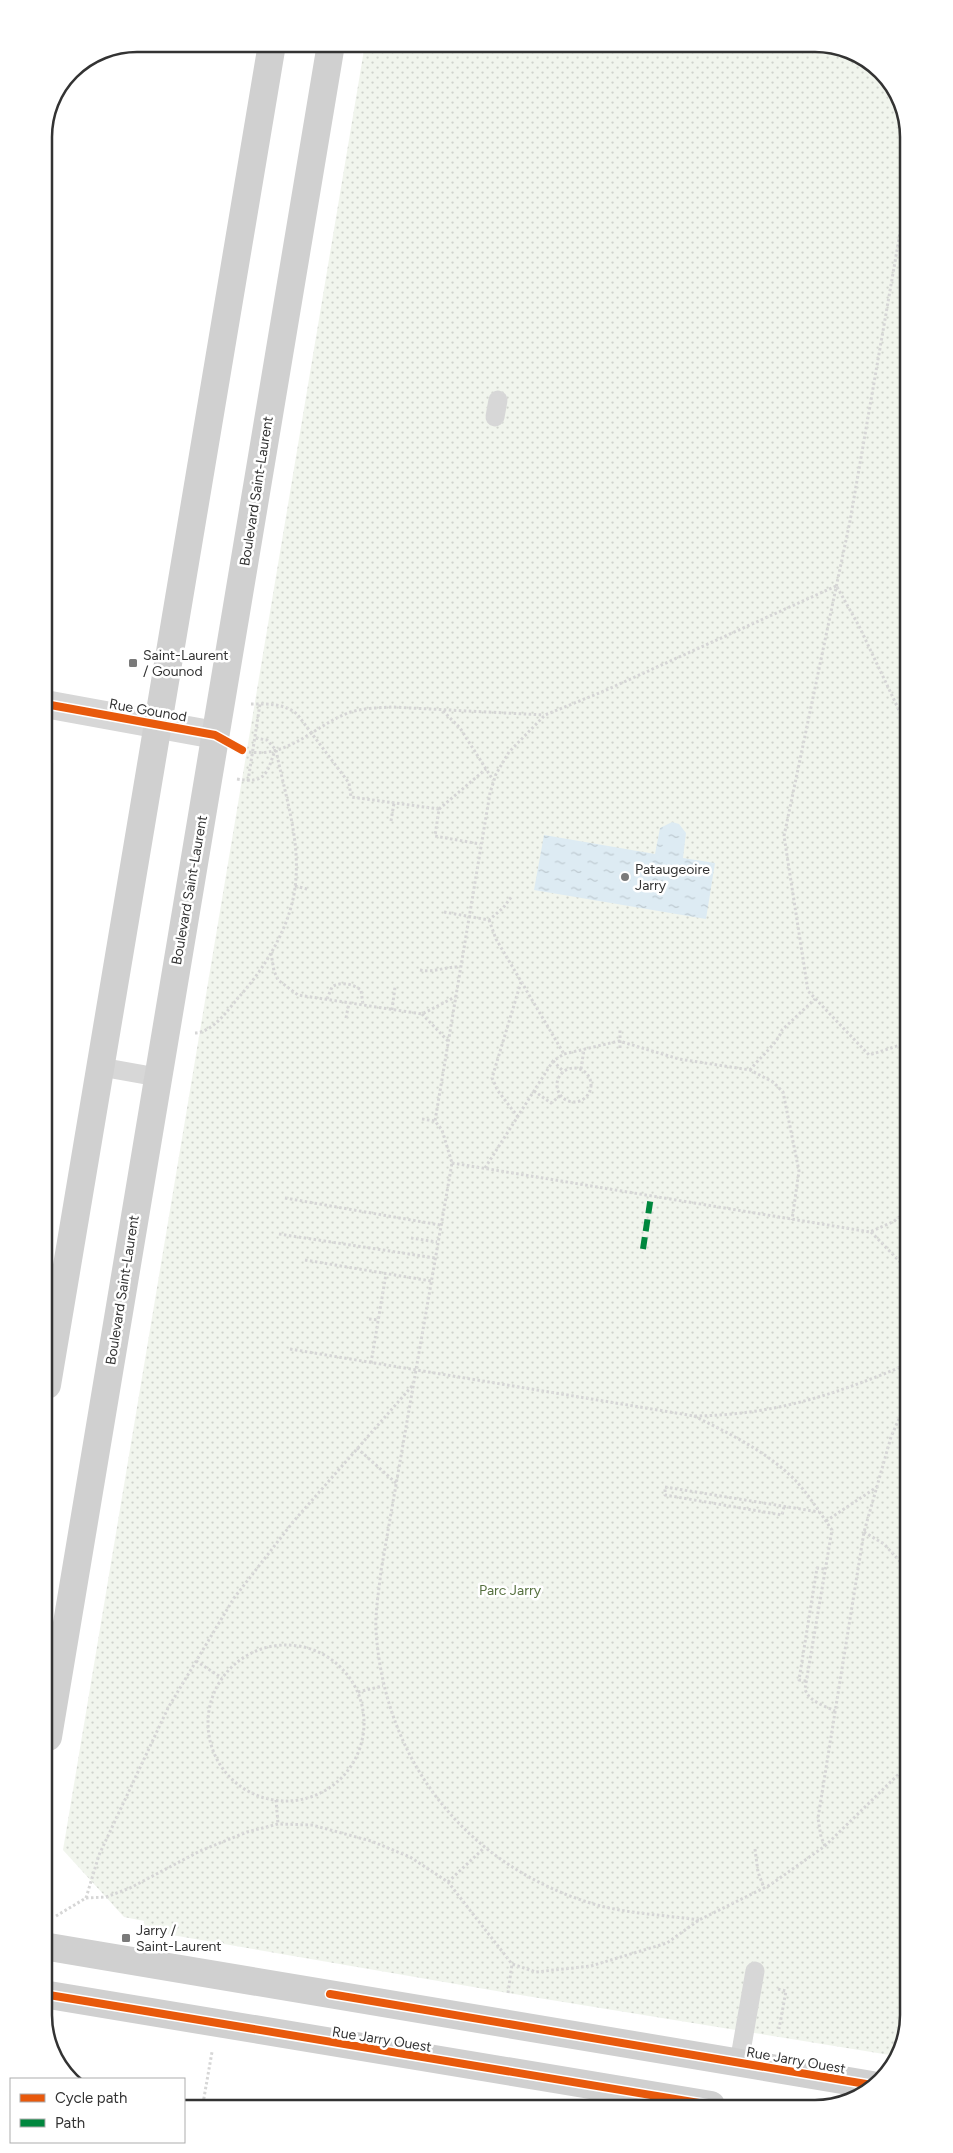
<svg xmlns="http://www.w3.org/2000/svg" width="953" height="2153" viewBox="0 0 953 2153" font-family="Figtree,sans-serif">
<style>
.park{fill:url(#park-dots)}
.water{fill:url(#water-ripples)}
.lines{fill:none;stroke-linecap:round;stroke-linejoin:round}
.path{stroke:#d6d6d6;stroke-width:3;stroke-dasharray:2.5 2.5;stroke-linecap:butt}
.lane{stroke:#d7d7d7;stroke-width:19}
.street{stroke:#d7d7d7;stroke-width:28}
.secondary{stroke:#d0d0d0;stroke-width:28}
.quiet{stroke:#00873e;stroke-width:6;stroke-dasharray:12 6;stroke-linecap:butt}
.cycleway-casing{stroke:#fff;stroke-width:11}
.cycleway{stroke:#e8590c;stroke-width:8}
.poi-dot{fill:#7a7a7a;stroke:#fff;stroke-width:2}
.labels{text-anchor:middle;stroke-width:5;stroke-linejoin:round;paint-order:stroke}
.street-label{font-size:14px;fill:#333;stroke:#fff}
.poi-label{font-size:14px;fill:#333;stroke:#fff;text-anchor:start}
.park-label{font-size:14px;fill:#56703f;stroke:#fff}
.rim{fill:none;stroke:#333;stroke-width:2.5}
</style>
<defs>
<pattern id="park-dots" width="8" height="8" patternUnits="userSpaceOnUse" patternTransform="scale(1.25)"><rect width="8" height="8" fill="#f1f5ed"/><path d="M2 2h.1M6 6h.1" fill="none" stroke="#cfd2cc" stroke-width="1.8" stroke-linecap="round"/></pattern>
<pattern id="water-ripples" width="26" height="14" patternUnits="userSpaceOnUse" patternTransform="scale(1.25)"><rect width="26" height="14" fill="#ddebf3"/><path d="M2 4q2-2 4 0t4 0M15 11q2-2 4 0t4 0" fill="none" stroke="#becad1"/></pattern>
</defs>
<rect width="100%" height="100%" fill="#fff"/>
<polygon class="park" points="365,44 822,44 873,63 904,107 909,2016 896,2056 508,1993 143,1930 144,1921 124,1917 63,1850"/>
<polygon class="water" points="672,822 679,824 686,833 683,858 715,863 706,919 534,890 544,835 655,854 660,828"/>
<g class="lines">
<g class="path">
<polyline points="904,210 850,521 784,836 808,991 869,1055 907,1043"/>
<polyline points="837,587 859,626 906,725"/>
<path d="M 251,704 C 268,704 283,703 297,714 L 349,783 L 351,797 L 439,809 L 435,836 L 480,844"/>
<polyline points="443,711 460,728 493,780"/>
<path d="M 244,751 C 284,760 310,730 343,715 C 358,708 376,708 392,707 L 544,715"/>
<path d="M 237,779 C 265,784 267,774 275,750"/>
<polyline points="248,781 260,704"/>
<polyline points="439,809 486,769"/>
<polyline points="391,821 394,803"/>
<polyline points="295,886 307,889"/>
<polyline points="444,912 489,920 503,908 512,896"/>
<polyline points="489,920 496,939 564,1054"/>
<polyline points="271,953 274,971 278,980 298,995 422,1014 455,997"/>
<path d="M 420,970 C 435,973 446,966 460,967"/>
<path d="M 327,999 L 332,987 C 340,981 353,984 361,990 L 363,1005"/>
<polyline points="392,1010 395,987"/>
<polyline points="422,1014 448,1041"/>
<polyline points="346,1018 349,1003"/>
<path d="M 195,1033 C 213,1032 227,1011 238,998 C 267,966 294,921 296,877 C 299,835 284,791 276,750 L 267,740 L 255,738"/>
<polyline points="620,1048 620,1028"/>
<polyline points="553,1061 563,1071"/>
<circle cx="574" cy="1085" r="17"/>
<polyline points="581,1069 584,1049"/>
<path d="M 750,1070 C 759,1058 778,1043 782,1030 L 815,999"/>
<polyline points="534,1091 551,1103 561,1095"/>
<polyline points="518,1117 498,1091 492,1078 521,982"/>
<polyline points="422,1119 435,1121"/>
<polyline points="452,1163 870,1232 893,1222 907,1211"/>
<polyline points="485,1168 553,1061 564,1054 619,1041 679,1059 750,1070 773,1082 783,1092 799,1171 792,1220"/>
<polyline points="285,1198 440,1225"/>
<polyline points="871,1232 907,1269"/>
<polyline points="279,1234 435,1258"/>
<polyline points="411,1238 437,1242"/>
<polyline points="305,1260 431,1281"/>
<polyline points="369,1319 378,1320"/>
<path d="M 290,1349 L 694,1416 C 774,1415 834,1395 908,1364"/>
<polyline points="371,1363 386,1274"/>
<path d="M 694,1416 C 730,1434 766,1451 795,1480 C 809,1495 820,1513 832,1530 L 805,1689 C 808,1701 825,1706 835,1711"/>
<polyline points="357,1448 396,1483"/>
<polyline points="784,1507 782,1515 665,1495 665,1487 819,1512"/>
<polyline points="826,1521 877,1487"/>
<polyline points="864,1532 884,1544 908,1570"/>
<circle cx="286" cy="1723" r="78"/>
<polyline points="196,1661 222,1678"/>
<polyline points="806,1681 799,1680 817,1568 824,1569"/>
<polyline points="358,1692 383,1686"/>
<polyline points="276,1800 278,1824"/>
<polyline points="825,1846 821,1837 818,1818 864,1532 891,1437 908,1398"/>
<polyline points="755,1849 758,1872 764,1888"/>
<polyline points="448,1882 484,1848"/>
<polyline points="86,1898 99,1855 168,1708 234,1598 293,1522 413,1385"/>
<polyline points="56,1916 86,1898 106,1897 130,1888 200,1851 247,1832 278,1824 312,1825 371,1841 410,1857 448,1882 512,1964 536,1972 591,1966 667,1943 699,1920 770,1885 825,1846 909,1764"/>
<path d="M 699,1920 C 665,1915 630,1914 597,1905 C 469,1868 385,1764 376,1631 C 375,1612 379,1590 381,1571 L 452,1163 L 442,1130 L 435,1121 L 490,793 L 496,774 L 509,752 L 545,715 L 604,691 L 836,586"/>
<polyline points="778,1989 786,1991 779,2029"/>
<polyline points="508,1993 512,1964"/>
<polyline points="202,2109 212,2052"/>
</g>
<g class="lane">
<polyline points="495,417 498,400"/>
<polyline points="101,1067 157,1077"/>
<polyline points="739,2063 755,1971"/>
</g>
<polyline class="street" points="45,704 215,735"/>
<g class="secondary">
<polyline points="47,1385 272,44"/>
<polyline points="48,1737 331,44"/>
<polyline points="49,1947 872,2085"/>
<polyline points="49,1995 711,2105"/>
</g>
<polyline class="quiet" points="643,1249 651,1196"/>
<g class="cycleway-casing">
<g id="cycleway">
<polyline points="45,704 215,735 242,750"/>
<polyline points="330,1994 872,2085"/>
<polyline points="49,1995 711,2105"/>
</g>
</g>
<use href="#cycleway" class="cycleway"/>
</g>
<g class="poi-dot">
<rect x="128" y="658" width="10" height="10" rx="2.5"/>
<circle cx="625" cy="877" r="5"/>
<rect x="121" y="1933" width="10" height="10" rx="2.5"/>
</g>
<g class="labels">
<g class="street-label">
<text transform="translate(256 491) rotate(-81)" y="5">Boulevard Saint-Laurent</text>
<text transform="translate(148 710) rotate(10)" y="5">Rue Gounod</text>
<text transform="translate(189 890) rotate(-80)" y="5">Boulevard Saint-Laurent</text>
<text transform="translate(122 1290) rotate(-81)" y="5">Boulevard Saint-Laurent</text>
<text transform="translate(382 2039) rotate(9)" y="5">Rue Jarry Ouest</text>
<text transform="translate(796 2060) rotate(10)" y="5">Rue Jarry Ouest</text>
</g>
<g class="poi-label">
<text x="143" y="660">Saint-Laurent<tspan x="143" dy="16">/ Gounod</tspan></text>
<text x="635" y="874">Pataugeoire<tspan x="635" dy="16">Jarry</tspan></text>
<text x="136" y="1935">Jarry /<tspan x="136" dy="16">Saint-Laurent</tspan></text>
</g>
<g class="park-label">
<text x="510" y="1595">Parc Jarry</text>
</g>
</g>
<path d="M0 0H953V2153H0ZM137 52H815A85 85 0 0 1 900 137V2015A85 85 0 0 1 815 2100H137A85 85 0 0 1 52 2015V137A85 85 0 0 1 137 52Z" fill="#fff" fill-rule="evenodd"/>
<path class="rim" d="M137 52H815A85 85 0 0 1 900 137V2015A85 85 0 0 1 815 2100H137A85 85 0 0 1 52 2015V137A85 85 0 0 1 137 52Z"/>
<rect x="10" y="2078" width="175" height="65" fill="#ffffff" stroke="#adadad"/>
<rect x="20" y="2094" width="25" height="8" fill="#e8590c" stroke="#adadad"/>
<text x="55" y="2103" font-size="15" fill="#333333">Cycle path</text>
<rect x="20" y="2119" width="25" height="8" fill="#00873e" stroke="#adadad"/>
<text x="55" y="2128" font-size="15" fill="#333333">Path</text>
</svg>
